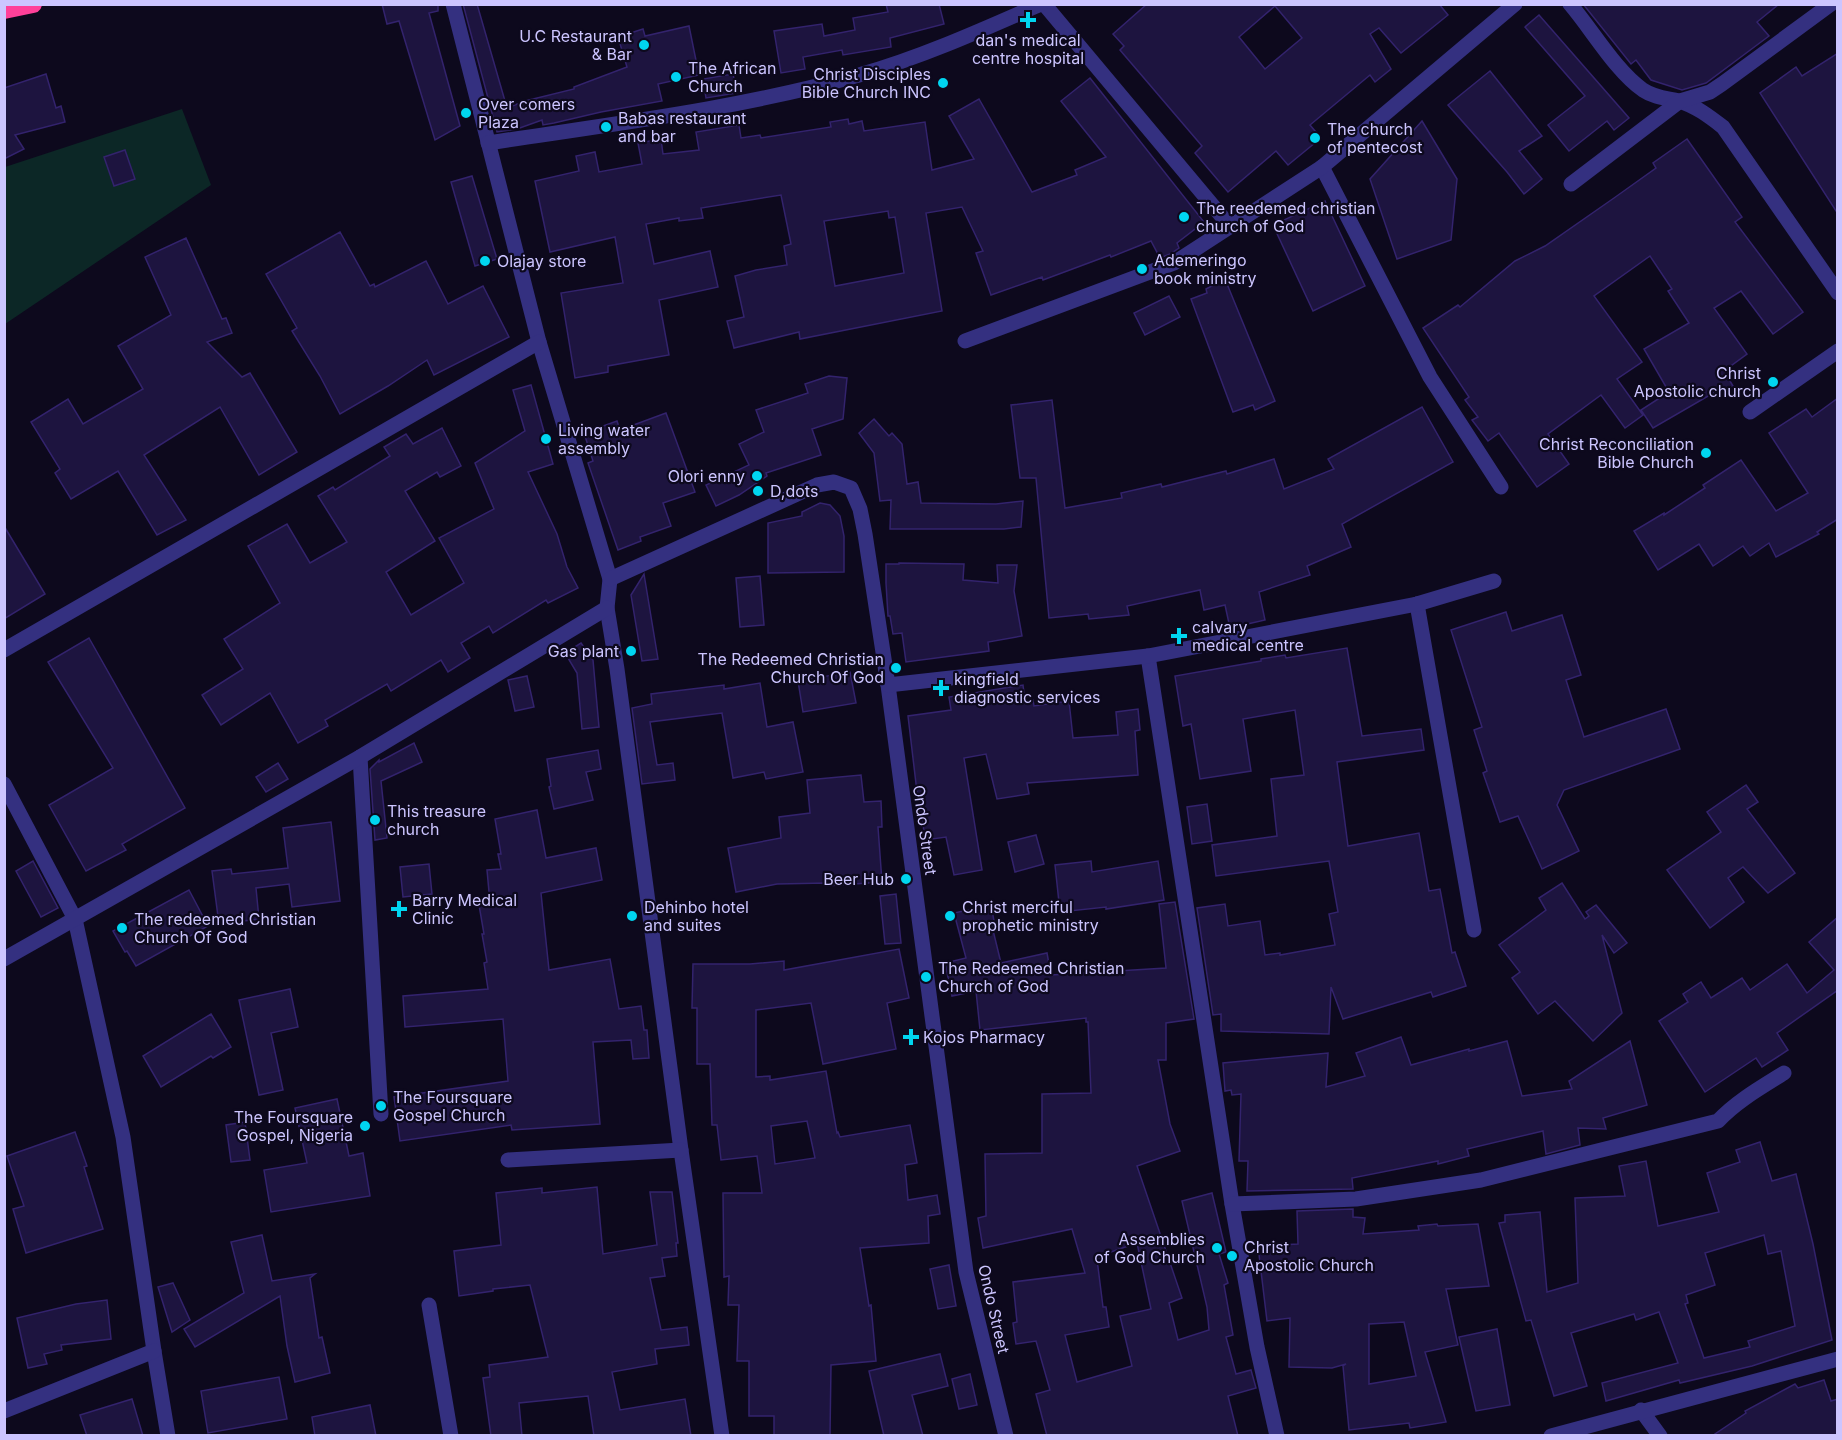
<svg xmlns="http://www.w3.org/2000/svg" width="1842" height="1440" viewBox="0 0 1842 1440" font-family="Inter,sans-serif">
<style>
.green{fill:#0c2726}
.building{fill:#1d143f;stroke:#33236d;stroke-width:1.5;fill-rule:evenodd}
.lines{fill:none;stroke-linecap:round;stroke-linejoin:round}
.minor{stroke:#343080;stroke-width:15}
.highway{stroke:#ff4099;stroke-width:18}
.poi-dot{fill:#00d5f0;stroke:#0d091d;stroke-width:2}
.labels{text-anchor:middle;stroke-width:4.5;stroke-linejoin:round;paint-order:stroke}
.poi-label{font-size:16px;fill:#ccc5ff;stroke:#0d091d;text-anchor:start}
.street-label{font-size:16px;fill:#ccc5ff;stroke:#0d091d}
</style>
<rect width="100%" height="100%" fill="#0d091d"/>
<polygon class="green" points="182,109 211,185 5,324 5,167"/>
<g class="building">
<polygon points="382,4 438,4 438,11 429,13 460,126 435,140 399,21 387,24"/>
<polygon points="463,4 477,4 507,108 525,101 574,89 574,87 627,67 618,37 643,29 645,36 689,26 699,75 658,84 662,101 601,112 554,123 543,125 542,120 517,129 497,132"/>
<polygon points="886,4 939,4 944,24 890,38 891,47 843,55 842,50 803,57 805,69 781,73 774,31 822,24 824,36 855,30 853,18 888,12"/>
<path d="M 1147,4 L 1439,4 L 1448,15 L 1401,53 L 1379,28 L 1370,34 L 1391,69 L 1375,82 L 1370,75 L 1310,125 L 1321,138 L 1288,165 L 1276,151 L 1228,192 L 1195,153 L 1202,146 L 1120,50 L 1124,46 L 1113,34 ZM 1275,6 L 1302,38 L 1265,69 L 1239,37 Z"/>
<polygon points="1583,4 1779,4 1757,22 1769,36 1706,83 1682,90 1651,80 1636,60 1631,64"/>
<polygon points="1539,15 1629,118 1614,130 1607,121 1569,151 1548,125 1585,96 1525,27"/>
<polygon points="1838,53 1838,214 1760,93 1796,67 1802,76"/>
<polygon points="1490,71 1542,136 1519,151 1542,179 1524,194 1507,172 1448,105"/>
<polygon points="46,74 56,108 61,106 65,122 15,135 24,149 4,159 4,88"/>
<polygon points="733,74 737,93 706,98 703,79"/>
<path d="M 1090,78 L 1204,222 L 1177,243 L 1179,248 L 1170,254 L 1160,258 L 1151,241 L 1111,257 L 1110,255 L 1043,280 L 1042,277 L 991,295 L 976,253 L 983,251 L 962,207 L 926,213 L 942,311 L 800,339 L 799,332 L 734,348 L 727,321 L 744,317 L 735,276 L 756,270 L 787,265 L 784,246 L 791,244 L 781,195 L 701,208 L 703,218 L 679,221 L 679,218 L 646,224 L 654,264 L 710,251 L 718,287 L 659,300 L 669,355 L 608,366 L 608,372 L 575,378 L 561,293 L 623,283 L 615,237 L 550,252 L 535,181 L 579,171 L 576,156 L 595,152 L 599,172 L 642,164 L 638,143 L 661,139 L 663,154 L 699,150 L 696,132 L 739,125 L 741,138 L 760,135 L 761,138 L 831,127 L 830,122 L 848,119 L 849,124 L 862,121 L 864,131 L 925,122 L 932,170 L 974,159 L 949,116 L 979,99 L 1032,192 L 1077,175 L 1075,170 L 1106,157 L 1061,101 ZM 888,211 L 889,218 L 895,217 L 904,273 L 835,286 L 824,221 Z"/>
<polygon points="1422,121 1457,179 1451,240 1397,259 1370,179"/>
<polygon points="1687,139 1742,217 1735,222 1803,312 1773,334 1741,291 1714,308 1747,354 1724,371 1733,386 1717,395 1715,392 1653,428 1641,410 1669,392 1644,349 1689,323 1668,291 1672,289 1650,256 1594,296 1642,362 1617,379 1643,415 1625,428 1601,395 1548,434 1569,464 1537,487 1499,433 1488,441 1472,420 1478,417 1465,400 1469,397 1423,328 1458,305 1460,307 1515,261 1545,246 1614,198 1656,168 1653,163"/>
<polygon points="125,150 135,179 114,186 104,157"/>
<polygon points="472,176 497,259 475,266 451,182"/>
<polygon points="1325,201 1365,286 1313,311 1273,225"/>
<polygon points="340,232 370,286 374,284 375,287 426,261 448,304 483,286 509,337 434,375 427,360 388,386 340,414 320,376 292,331 297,328 266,274"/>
<polygon points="186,238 222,319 226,318 232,333 207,342 242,377 250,373 297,452 259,475 220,407 144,455 186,520 157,535 118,471 71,499 55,473 60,469 31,422 68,399 83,424 143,389 118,346 171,315 145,257"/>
<polygon points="1225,279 1275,401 1255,410 1253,405 1233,412 1191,299 1207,293 1206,289"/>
<polygon points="1169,296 1180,317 1145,335 1134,313"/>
<polygon points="829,376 847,378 843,419 812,429 821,455 766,473 767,476 739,495 716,506 706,485 749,465 739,444 764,432 756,410 808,393 805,384"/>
<polygon points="531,385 553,464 528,472 557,534 567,567 578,588 548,603 546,600 493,633 489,626 461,643 470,658 448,672 441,660 391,691 387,684 325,720 328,726 298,743 270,693 221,725 202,695 243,669 224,639 280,603 248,546 287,524 310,563 347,542 318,496 333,487 335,490 390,456 384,447 406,434 413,444 442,428 461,466 440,477 437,472 405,491 435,541 386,572 411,615 464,583 439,538 494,509 475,463 525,431 513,390"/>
<polygon points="1838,398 1838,519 1817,532 1819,534 1776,557 1769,543 1750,556 1743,546 1713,566 1699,544 1658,570 1634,531 1664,513 1664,515 1705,488 1703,485 1741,460 1776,511 1808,493 1769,433 1806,409 1812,417"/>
<polygon points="1052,400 1065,508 1122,498 1121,493 1161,484 1162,487 1226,471 1227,474 1274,459 1284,489 1334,469 1328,459 1422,407 1453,462 1342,524 1351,547 1307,566 1310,575 1259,592 1265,620 1230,628 1225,605 1204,610 1200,590 1127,606 1129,615 1089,619 1088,614 1049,618 1036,478 1020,478 1011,405"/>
<polygon points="666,413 695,492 663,503 671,526 640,537 641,541 618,550 588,463 593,461 584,433 617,421 620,430"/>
<polygon points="874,419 889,436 892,433 902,444 907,484 918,482 921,503 996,504 1023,501 1021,527 1004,529 890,529 891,500 880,501 874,453 859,433"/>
<polygon points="820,503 830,505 840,516 844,536 844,572 768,573 768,523 802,516 802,512"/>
<polygon points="4,526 45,594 4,619"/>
<polygon points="899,563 964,564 963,580 998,583 997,565 1017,565 1014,591 1022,636 988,642 989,651 906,662 902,633 893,634 890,616 888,616 886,583 886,564 899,564"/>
<polygon points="644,574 658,659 642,661 631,595"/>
<polygon points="760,576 764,625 740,627 736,578"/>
<polygon points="1506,612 1512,631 1562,615 1581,675 1566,680 1584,737 1666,709 1680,749 1564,790 1557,805 1579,851 1542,869 1518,816 1500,822 1483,773 1487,771 1474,730 1482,727 1451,630"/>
<polygon points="89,638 185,808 122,844 126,850 86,871 49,805 113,768 48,662"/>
<polygon points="581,643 593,660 599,727 582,729 577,673 565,653"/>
<polygon points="1347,648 1362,736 1421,729 1424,750 1337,762 1348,846 1419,833 1429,891 1440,889 1452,953 1455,952 1466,986 1433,997 1431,992 1343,1019 1331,987 1329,1034 1221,1031 1221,1014 1213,1015 1197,908 1225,904 1228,926 1260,921 1265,955 1280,953 1280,955 1335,945 1329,914 1338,912 1329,861 1216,876 1212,845 1277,836 1271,779 1304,775 1295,710 1243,719 1251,771 1200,779 1191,724 1183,726 1175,676 1261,661 1261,659 1285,655 1286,658"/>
<polygon points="850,672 856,703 803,712 798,681"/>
<polygon points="527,676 534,707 515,711 508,680"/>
<polygon points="760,683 767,727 793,722 803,772 766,779 764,772 733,778 722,713 650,722 657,765 673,763 675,780 642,784 632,708 652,704 651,694 724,685 724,689"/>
<polygon points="1023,685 1025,701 1033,700 1034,706 1069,701 1073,738 1118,735 1116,712 1138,709 1140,730 1135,731 1138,775 1027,783 1029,794 997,799 986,754 964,758 982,870 954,875 946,837 925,840 921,809 919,809 908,716 951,710 949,697"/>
<polygon points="414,743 422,762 381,781 387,838 375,840 370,769 379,760 379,762"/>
<polygon points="598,750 601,769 586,772 593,800 554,809 549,787 551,786 547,759"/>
<polygon points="278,763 288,779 266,792 256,777"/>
<polygon points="861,775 864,802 881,801 882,827 878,827 882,882 826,886 826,883 777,884 736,892 728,848 781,838 779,817 810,813 807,780"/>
<polygon points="1746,785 1758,802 1747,809 1795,873 1768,893 1743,867 1728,878 1744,902 1710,928 1667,870 1721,832 1707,812"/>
<polygon points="1207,804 1212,841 1192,844 1187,807"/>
<polygon points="537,810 546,858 596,848 602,880 541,893 549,970 610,959 619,1009 641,1006 644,1030 647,1030 649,1058 633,1059 631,1040 593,1042 600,1124 512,1130 511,1125 400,1141 394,1097 508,1081 503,1019 405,1027 403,996 488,989 484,963 487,962 482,934 484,934 479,905 490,903 487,870 501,869 498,854 501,854 495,819"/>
<polygon points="331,822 340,901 292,907 289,884 256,888 259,919 219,924 212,871 231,869 232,874 288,868 283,828"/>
<polygon points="1036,835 1044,864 1015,872 1008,842"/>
<polygon points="33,861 58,908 41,917 16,871"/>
<polygon points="1091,861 1092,872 1158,861 1164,900 1106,909 1106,907 1060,912 1055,865"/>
<polygon points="429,864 432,894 403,897 400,867"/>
<polygon points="1562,883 1585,919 1589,916 1586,912 1596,905 1627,943 1614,953 1602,935 1622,1013 1593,1041 1555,1001 1538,1014 1512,978 1520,972 1499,945 1546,910 1539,898"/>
<polygon points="189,890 208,926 136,966 127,951 125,952 113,931"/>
<polygon points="896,894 901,943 885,944 880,896"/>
<path d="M 1175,902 L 1194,1019 L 1166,1023 L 1166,1060 L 1158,1060 L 1170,1124 L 1180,1151 L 1137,1166 L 1182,1298 L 1169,1303 L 1178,1340 L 1209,1330 L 1207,1307 L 1182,1201 L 1212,1193 L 1226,1252 L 1219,1254 L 1228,1283 L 1224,1285 L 1233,1335 L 1226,1337 L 1236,1374 L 1251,1370 L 1256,1388 L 1228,1396 L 1238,1436 L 1047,1436 L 1036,1394 L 1050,1390 L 1036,1341 L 1016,1344 L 1013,1323 L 1017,1322 L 1013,1282 L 1085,1273 L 1072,1229 L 983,1248 L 978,1218 L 986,1216 L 985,1154 L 1042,1153 L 1042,1094 L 1091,1093 L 1088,1022 L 1086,1022 L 1086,1018 L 980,1030 L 976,991 L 952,996 L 945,963 L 966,958 L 954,913 L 991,905 L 994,921 L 991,922 L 1001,963 L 1047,953 L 1051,975 L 1166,968 L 1159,904 ZM 1137,1243 L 1151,1309 L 1120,1316 L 1132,1366 L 1077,1382 L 1065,1335 L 1109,1327 L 1106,1307 L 1103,1307 L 1097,1259 L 1102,1258 L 1102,1255 Z"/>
<polygon points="1838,917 1838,990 1777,1033 1788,1050 1762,1067 1756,1058 1705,1092 1659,1021 1688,1002 1683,994 1701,982 1711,998 1742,978 1750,990 1787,964 1807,993 1834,970 1809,942"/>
<path d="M 899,949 L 909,998 L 887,1003 L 896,1049 L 823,1064 L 811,1003 L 756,1010 L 756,1077 L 770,1076 L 770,1080 L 826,1071 L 837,1133 L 838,1132 L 840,1137 L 910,1125 L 917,1163 L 905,1165 L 908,1200 L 937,1195 L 940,1214 L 928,1216 L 929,1243 L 860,1248 L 869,1306 L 871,1305 L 876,1361 L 831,1365 L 830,1436 L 774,1436 L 774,1416 L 749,1416 L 749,1361 L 737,1361 L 739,1305 L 728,1305 L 729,1276 L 724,1277 L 723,1193 L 762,1193 L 757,1156 L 721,1160 L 717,1125 L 712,1125 L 710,1064 L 697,1064 L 697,1008 L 692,1008 L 693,964 L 750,964 L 784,961 L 784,970 ZM 807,1121 L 815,1158 L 775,1164 L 771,1126 Z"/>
<polygon points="290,989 298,1027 271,1033 283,1090 259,1095 239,1000"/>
<polygon points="211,1014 231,1047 213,1058 211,1056 161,1087 143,1056"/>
<polygon points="1401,1037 1411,1065 1469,1049 1469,1051 1507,1041 1522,1096 1572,1089 1569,1081 1630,1041 1647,1105 1603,1118 1606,1129 1578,1128 1580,1145 1546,1154 1543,1131 1467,1149 1469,1156 1438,1164 1438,1161 1352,1178 1353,1189 1247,1191 1248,1161 1239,1161 1241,1094 1232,1095 1231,1090 1225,1091 1223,1063 1328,1053 1326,1087 1365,1076 1356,1053"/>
<polygon points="337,1099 349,1156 363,1153 370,1196 271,1212 264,1170 307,1163 295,1108"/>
<polygon points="245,1122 250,1160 231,1162 226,1125"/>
<polygon points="75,1132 87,1166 84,1167 103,1229 26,1253 13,1209 24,1206 7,1156"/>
<path d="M 1760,1142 L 1772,1181 L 1796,1174 L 1813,1244 L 1832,1340 L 1752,1366 L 1680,1383 L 1679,1380 L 1606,1401 L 1602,1383 L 1678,1363 L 1659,1312 L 1636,1320 L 1634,1314 L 1571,1333 L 1587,1386 L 1554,1396 L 1531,1320 L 1526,1321 L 1499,1223 L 1505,1222 L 1505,1215 L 1540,1212 L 1547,1292 L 1578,1283 L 1575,1198 L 1625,1196 L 1619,1166 L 1646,1161 L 1658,1226 L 1719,1212 L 1707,1173 L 1740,1162 L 1736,1150 ZM 1764,1235 L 1768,1254 L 1781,1251 L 1795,1326 L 1748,1341 L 1750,1347 L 1704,1358 L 1685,1304 L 1688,1303 L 1686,1295 L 1715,1285 L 1705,1253 Z"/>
<polygon points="597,1187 603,1254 657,1245 650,1192 672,1192 678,1243 676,1243 677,1256 662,1258 665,1276 650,1278 661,1330 687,1327 689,1345 655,1349 657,1364 612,1372 620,1410 685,1399 691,1436 594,1436 588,1396 519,1403 522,1436 491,1436 483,1378 490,1377 489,1365 548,1357 530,1285 493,1289 493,1291 459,1296 454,1251 501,1245 496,1193 542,1188 542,1193"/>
<path d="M 1353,1209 L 1353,1217 L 1365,1218 L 1363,1234 L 1419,1230 L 1418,1226 L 1437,1224 L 1438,1226 L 1478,1224 L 1489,1286 L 1446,1289 L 1458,1345 L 1425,1352 L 1446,1422 L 1410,1428 L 1409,1423 L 1349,1430 L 1343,1366 L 1346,1364 L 1332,1368 L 1289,1367 L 1290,1318 L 1267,1321 L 1258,1246 L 1298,1244 L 1297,1211 ZM 1404,1322 L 1416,1376 L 1369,1384 L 1369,1324 Z"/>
<polygon points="262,1235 272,1281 315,1274 310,1278 319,1338 322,1337 330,1373 295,1382 287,1346 280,1296 195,1347 184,1329 244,1293 231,1242"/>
<polygon points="949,1265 956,1306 938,1309 930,1269"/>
<polygon points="173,1283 190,1320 172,1332 158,1287"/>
<polygon points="107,1300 111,1339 61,1345 62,1350 44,1354 47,1364 28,1368 17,1318 76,1304"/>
<polygon points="1497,1329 1510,1405 1476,1411 1459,1337"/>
<polygon points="940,1354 948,1386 912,1395 923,1436 884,1436 869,1371"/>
<polygon points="970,1374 977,1405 959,1409 952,1379"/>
<polygon points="279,1377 287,1419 208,1433 201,1391"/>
<polygon points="1824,1380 1831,1401 1838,1399 1838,1436 1712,1436 1746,1413 1745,1411 1795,1384 1798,1388"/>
<polygon points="132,1399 143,1436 87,1436 80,1415"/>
<polygon points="370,1405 376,1436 315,1436 312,1417"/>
</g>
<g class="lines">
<g class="minor">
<polyline points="453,4 539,342 610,579 607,608 617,669 681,1150 722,1436"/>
<polyline points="1044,4 1229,225"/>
<path d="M 1570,4 C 1593,31 1615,70 1643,90 C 1655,98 1666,98 1679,101 C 1696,106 1710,117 1723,127 L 1838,293"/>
<path d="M 488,143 C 612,124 738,109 859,75 C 922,57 982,30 1041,4"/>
<polyline points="1322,167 1430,377 1501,487"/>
<polyline points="1571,184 1680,101 1710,92 1722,84 1831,4"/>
<polyline points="965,341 1174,263 1322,167 1515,4"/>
<polyline points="1750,412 1838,351"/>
<polyline points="610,579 817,485 834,482 851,488 860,509 865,534 888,685 966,1272 1006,1436"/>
<polyline points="1417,604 1474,930"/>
<polyline points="4,650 539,342"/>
<polyline points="1148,656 1232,1204 1257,1347 1277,1436"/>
<polyline points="888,685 1148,656 1417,604 1494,581"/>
<polyline points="360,757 381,1114"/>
<polyline points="4,784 75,919 123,1137 154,1351 168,1436"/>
<polyline points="4,959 360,757 607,608"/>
<polyline points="508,1160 681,1150"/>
<path d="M 1232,1204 L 1356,1199 L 1481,1180 L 1718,1121 C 1737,1101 1760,1088 1784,1073"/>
<polyline points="429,1305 451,1436"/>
<polyline points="1641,1410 1660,1436"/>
<polyline points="4,1411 154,1351"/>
<polyline points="1551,1436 1838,1359"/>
</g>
<polyline class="highway" points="4,10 33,4"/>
</g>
<g class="poi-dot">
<path d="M1025 11h6v6h6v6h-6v6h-6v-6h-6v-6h6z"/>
<circle cx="644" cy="45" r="6"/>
<circle cx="676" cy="77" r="6"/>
<circle cx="943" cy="83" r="6"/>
<circle cx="466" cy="113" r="6"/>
<circle cx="606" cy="127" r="6"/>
<circle cx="1315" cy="138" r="6"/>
<circle cx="1184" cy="217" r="6"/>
<circle cx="485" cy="261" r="6"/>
<circle cx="1142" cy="269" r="6"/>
<circle cx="1773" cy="382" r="6"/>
<circle cx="546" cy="439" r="6"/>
<circle cx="1706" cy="453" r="6"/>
<circle cx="757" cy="476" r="6"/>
<circle cx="758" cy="491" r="6"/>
<path d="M1176 627h6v6h6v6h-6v6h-6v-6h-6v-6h6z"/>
<circle cx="631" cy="651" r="6"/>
<circle cx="896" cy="668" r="6"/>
<path d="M938 679h6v6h6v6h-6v6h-6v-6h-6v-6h6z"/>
<circle cx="375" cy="820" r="6"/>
<circle cx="906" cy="879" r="6"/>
<path d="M396 900h6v6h6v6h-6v6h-6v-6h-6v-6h6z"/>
<circle cx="632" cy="916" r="6"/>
<circle cx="950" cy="916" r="6"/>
<circle cx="122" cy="928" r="6"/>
<circle cx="926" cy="977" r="6"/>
<path d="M908 1028h6v6h6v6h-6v6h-6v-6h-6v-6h6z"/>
<circle cx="381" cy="1106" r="6"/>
<circle cx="365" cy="1126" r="6"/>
<circle cx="1217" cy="1248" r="6"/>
<circle cx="1232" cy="1256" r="6"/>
</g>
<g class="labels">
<g class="poi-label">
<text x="632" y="42" text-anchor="end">U.C Restaurant<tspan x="632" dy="18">&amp; Bar</tspan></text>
<text x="1028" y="46" text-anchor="middle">dan's medical<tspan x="1028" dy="18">centre hospital</tspan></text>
<text x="688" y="74">The African<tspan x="688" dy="18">Church</tspan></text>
<text x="931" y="80" text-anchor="end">Christ Disciples<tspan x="931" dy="18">Bible Church INC</tspan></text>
<text x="478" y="110">Over comers<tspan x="478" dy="18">Plaza</tspan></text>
<text x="618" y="124">Babas restaurant<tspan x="618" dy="18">and bar</tspan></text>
<text x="1327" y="135">The church<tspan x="1327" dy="18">of pentecost</tspan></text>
<text x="1196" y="214">The reedemed christian<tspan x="1196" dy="18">church of God</tspan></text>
<text x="1154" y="266">Ademeringo<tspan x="1154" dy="18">book ministry</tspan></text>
<text x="497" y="267">Olajay store</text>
<text x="1761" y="379" text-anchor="end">Christ<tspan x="1761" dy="18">Apostolic church</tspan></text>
<text x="558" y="436">Living water<tspan x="558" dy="18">assembly</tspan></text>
<text x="1694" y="450" text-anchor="end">Christ Reconciliation<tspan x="1694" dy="18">Bible Church</tspan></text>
<text x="745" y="482" text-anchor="end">Olori enny</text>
<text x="770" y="497">D,dots</text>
<text x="1192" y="633">calvary<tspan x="1192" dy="18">medical centre</tspan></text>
<text x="619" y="657" text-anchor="end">Gas plant</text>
<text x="884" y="665" text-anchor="end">The Redeemed Christian<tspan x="884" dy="18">Church Of God</tspan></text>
<text x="954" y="685">kingfield<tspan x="954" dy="18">diagnostic services</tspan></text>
<text x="387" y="817">This treasure<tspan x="387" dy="18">church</tspan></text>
<text x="894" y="885" text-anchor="end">Beer Hub</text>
<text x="412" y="906">Barry Medical<tspan x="412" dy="18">Clinic</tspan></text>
<text x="644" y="913">Dehinbo hotel<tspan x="644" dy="18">and suites</tspan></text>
<text x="962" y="913">Christ merciful<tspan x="962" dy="18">prophetic ministry</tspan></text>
<text x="134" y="925">The redeemed Christian<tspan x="134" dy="18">Church Of God</tspan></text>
<text x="938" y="974">The Redeemed Christian<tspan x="938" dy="18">Church of God</tspan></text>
<text x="923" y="1043">Kojos Pharmacy</text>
<text x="393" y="1103">The Foursquare<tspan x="393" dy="18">Gospel Church</tspan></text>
<text x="353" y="1123" text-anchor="end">The Foursquare<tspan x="353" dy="18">Gospel, Nigeria</tspan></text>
<text x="1205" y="1245" text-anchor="end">Assemblies<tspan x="1205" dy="18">of God Church</tspan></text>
<text x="1244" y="1253">Christ<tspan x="1244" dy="18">Apostolic Church</tspan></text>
</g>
<g class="street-label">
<text transform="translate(925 830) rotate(82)" y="6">Ondo Street</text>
<text transform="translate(994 1309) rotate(77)" y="6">Ondo Street</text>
</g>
</g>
<rect width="1842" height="1440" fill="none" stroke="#ccc5ff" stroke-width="12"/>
</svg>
